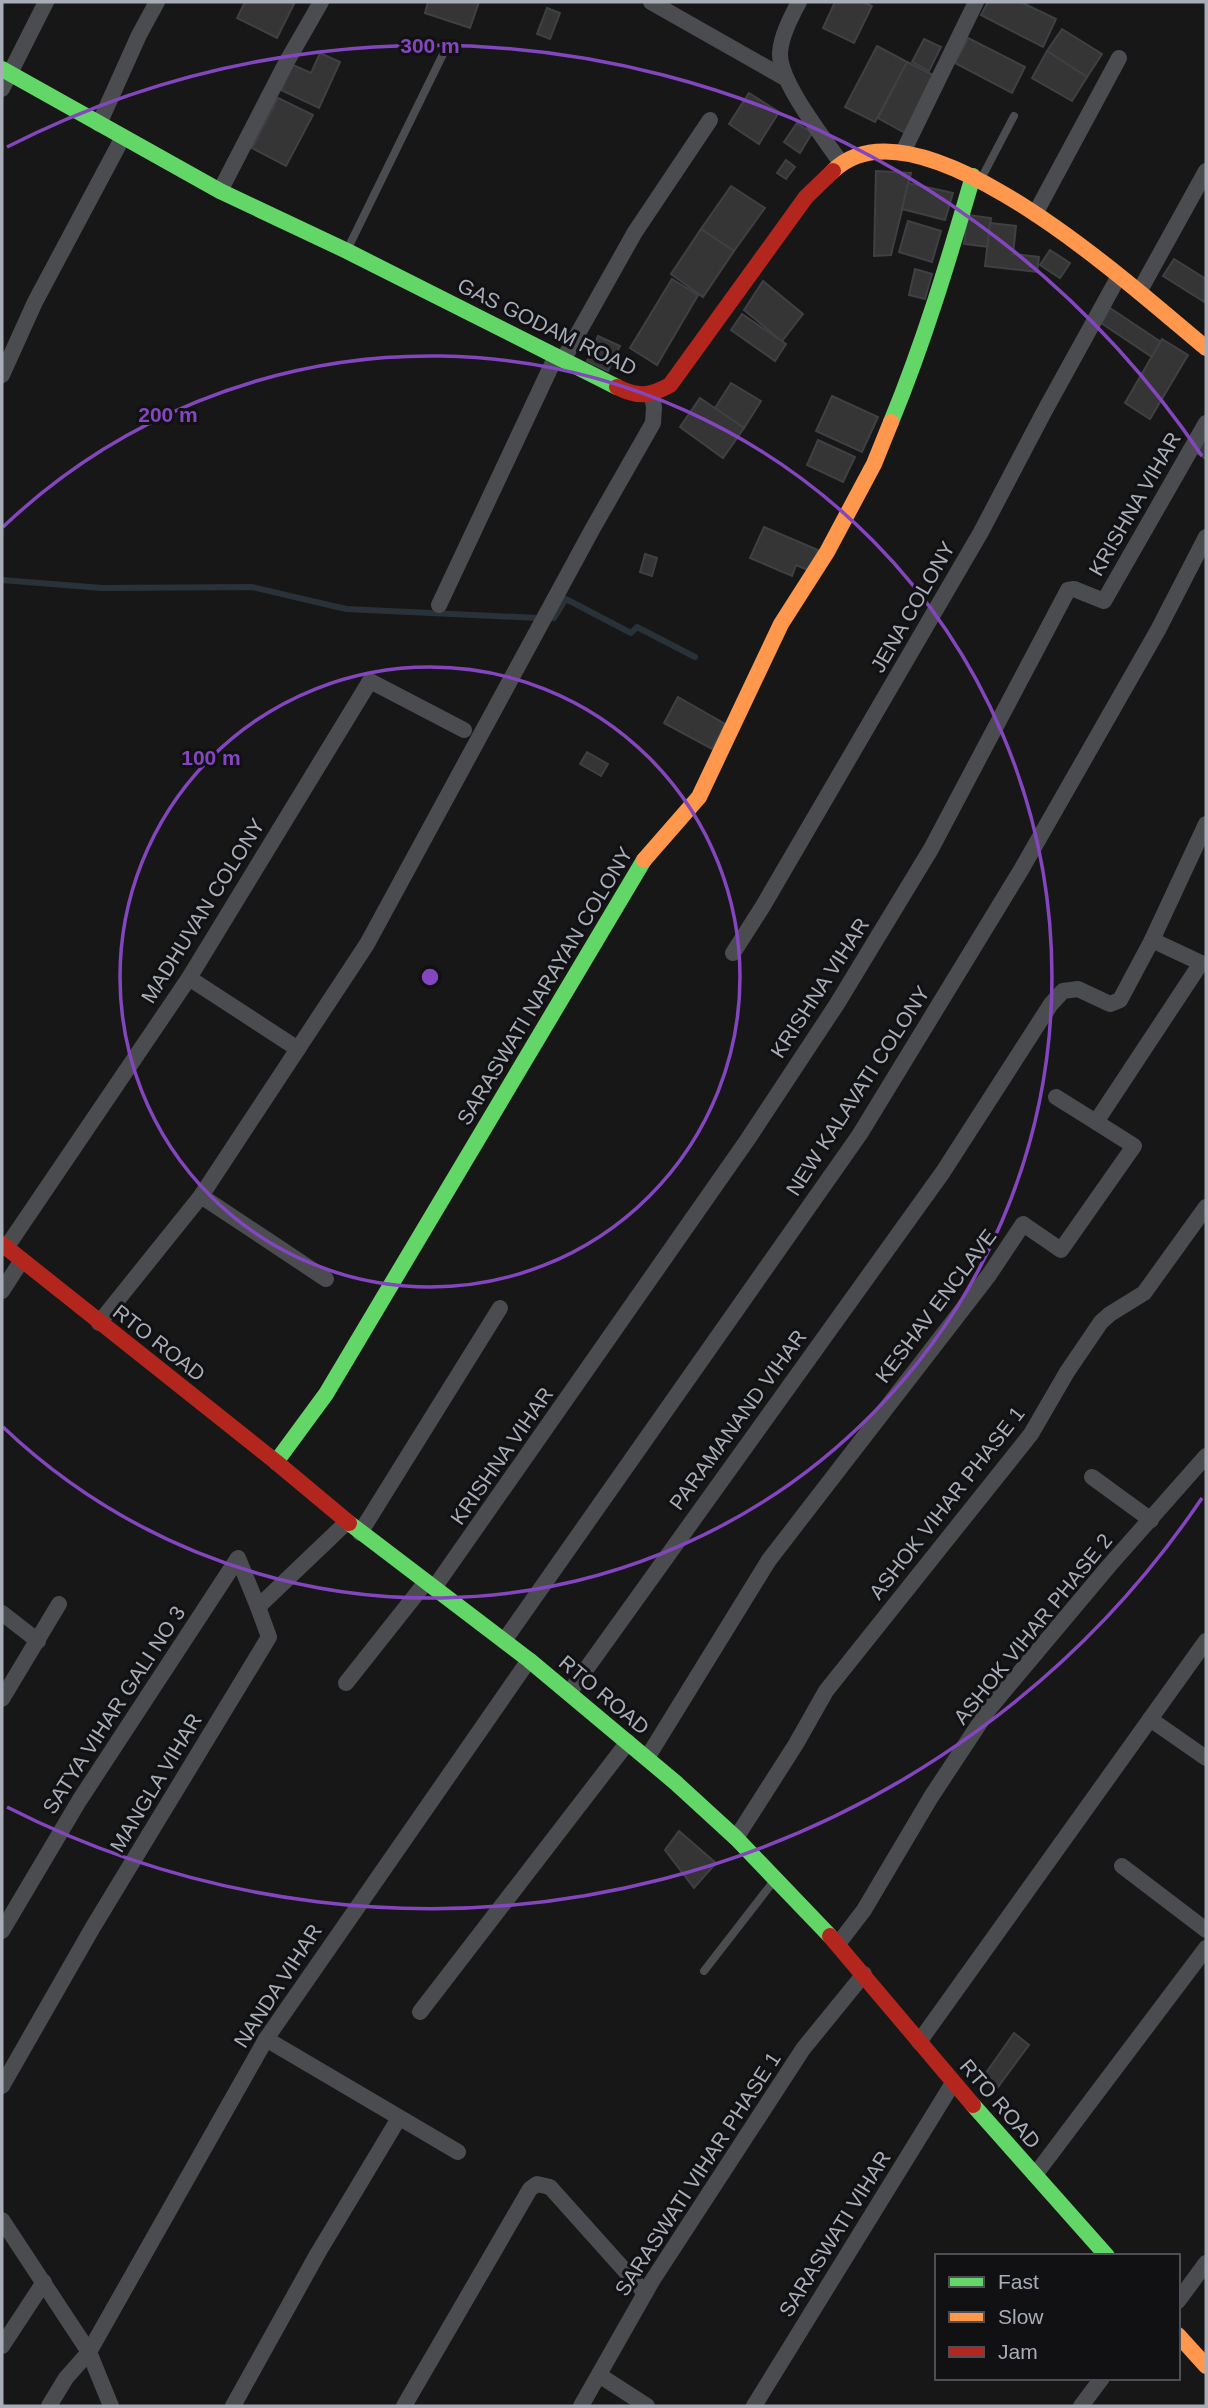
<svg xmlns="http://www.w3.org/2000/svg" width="1208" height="2408" viewBox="0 0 1208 2408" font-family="Helvetica,sans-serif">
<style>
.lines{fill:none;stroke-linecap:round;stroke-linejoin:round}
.stream{stroke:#2a3239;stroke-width:6}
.building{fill:#353536;stroke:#3f4043;stroke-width:2}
.lane{stroke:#4b4c50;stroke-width:8}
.street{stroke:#4b4c50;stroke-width:16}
.fast{stroke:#63d668;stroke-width:16}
.slow{stroke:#ff974d;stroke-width:16}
.jam{stroke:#b3261e;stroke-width:16}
.ring{fill:none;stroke:#8446be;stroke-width:3.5}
.labels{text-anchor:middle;stroke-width:6;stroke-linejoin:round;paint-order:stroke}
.street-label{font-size:21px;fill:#a8adb8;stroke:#111113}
.centre{fill:#8446be;stroke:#111113;stroke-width:3.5}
.ring-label{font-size:21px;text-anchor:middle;font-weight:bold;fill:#8446be;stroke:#111113;stroke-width:6;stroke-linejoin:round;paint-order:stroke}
</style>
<rect width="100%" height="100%" fill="#171717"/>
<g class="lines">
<g class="stream">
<polyline points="2,580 102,588 252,587 346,609 539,618"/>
<polyline points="554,618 566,599 631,633 637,627 695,657"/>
</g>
</g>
<g class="building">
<polygon points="245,2 290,2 294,4 277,38 237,18"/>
<polygon points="428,2 479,2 470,28 425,13"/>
<polygon points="835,2 863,2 872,6 854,43 823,28"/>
<polygon points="988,2 1021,2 1056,19 1043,47 981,15"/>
<polygon points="547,8 560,13 550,39 537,34"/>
<polygon points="1062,29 1102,54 1087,77 1047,51"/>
<polygon points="968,38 1025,67 1012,93 955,63"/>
<polygon points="924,39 941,47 929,71 912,62"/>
<polygon points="877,46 907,62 875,122 845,107"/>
<polygon points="1047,51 1087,77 1072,101 1032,78"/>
<polygon points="320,53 340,62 319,108 281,90 293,65 311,73"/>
<polygon points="907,62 935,76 905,133 878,118"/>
<polygon points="749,93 779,112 759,144 729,124"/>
<polygon points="278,98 313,115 286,166 252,148"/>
<polygon points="797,123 812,133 800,153 784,142"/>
<polygon points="786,160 795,167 786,179 777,173"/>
<polygon points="876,171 911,173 891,255 874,256"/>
<polygon points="908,183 953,193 945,220 902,209"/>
<polygon points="731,186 765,208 734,251 701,229"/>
<polygon points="968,215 991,218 988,247 964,244"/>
<polygon points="908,221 941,231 932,262 899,252"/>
<polygon points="990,223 1016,226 1013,254 1039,257 1037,272 985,266"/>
<polygon points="701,229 734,251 703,297 671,274"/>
<polygon points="1050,250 1070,263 1060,278 1040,265"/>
<polygon points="1174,259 1206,279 1206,303 1163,276"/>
<polygon points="915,269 932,274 925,299 909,295"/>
<polygon points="672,279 698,295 657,365 630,348"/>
<polygon points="763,281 803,314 782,341 744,310"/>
<polygon points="1110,308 1161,342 1152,357 1101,323"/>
<polygon points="742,314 786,344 775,361 731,330"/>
<polygon points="598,336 620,346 608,371 587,361"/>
<polygon points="1162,339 1188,355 1150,419 1125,403"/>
<polygon points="731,383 761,401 744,428 715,408"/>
<polygon points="832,396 878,417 862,452 816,431"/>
<polygon points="700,398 744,428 723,458 680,427"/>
<polygon points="1206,431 1206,459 1194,451"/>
<polygon points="818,440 855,457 843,482 807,465"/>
<polygon points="764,527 818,550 810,571 796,565 792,576 750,558"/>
<polygon points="645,554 657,558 652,576 640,572"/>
<polygon points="678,697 725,724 712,749 664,723"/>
<polygon points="587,752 608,764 601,776 580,764"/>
<polygon points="679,1831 716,1863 694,1888 665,1850"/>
<polygon points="1014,2033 1029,2045 995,2091 981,2080"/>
</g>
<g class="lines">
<g class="lane">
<polyline points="982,177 1014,116"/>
<polyline points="348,248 448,44"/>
<polyline points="704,1971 773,1882"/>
</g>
<g class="street">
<polyline points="651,2 785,78"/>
<path d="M 799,2 C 791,17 781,36 780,53 C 779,82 824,138 841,163"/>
<polyline points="2,89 46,2"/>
<polyline points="99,124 139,35 157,2"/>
<polyline points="903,152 976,2"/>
<polyline points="220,191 286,63 321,2"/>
<polyline points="1035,214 1119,58"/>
<polyline points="1139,292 1206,171"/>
<polyline points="563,360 635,232 710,120"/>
<polyline points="2,375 35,302 123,137"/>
<polyline points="439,605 556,356"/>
<polyline points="733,953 763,906 981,532 1044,412 1119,276"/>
<polyline points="189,978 298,1049"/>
<polyline points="1056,1097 1096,1122"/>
<polyline points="201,1196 326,1279"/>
<polyline points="6,1248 189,978 370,681 464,730"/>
<polyline points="2,1291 22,1260"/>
<polyline points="99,1323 201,1196 367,944 593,528 653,423 654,407 652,395"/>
<polyline points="1092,1477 1151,1520"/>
<polyline points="360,1533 500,1308"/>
<polyline points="434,1588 748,1139 837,1004 931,849 1068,590 1074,589 1104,601 1206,423"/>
<polyline points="2,1613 38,1641"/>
<polyline points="504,1641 860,1134 1021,870 1158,630 1206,537"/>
<polyline points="346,1683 426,1582"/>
<polyline points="569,1693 943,1172 1051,1004 1063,991 1078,989 1110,1004 1120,1000 1152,940 1206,824"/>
<polyline points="2,1699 59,1604"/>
<polyline points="1150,1719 1206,1758"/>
<polyline points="647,1758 769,1560 989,1275 1023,1224 1061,1250 1134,1146 1096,1122 1201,963 1152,940"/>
<polyline points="736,1838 796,1744 826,1691 1031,1434 1067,1372 1101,1322 1110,1314 1144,1293 1206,1207"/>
<polyline points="1122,1866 1206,1930"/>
<polyline points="2,1931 79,1801 238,1558 258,1607"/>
<polyline points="838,1944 864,1910 931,1797 989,1709 1108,1567 1206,1456"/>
<polyline points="420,2012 628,1742"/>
<polyline points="266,2039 458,2152"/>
<polyline points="919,2042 1206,1641"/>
<polyline points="2,2086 93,1927 269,1637 258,1607 347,1522"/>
<polyline points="1035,2175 1206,1948"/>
<polyline points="2,2220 89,2352 111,2406"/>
<polyline points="1178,2301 1206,2263"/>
<polyline points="2,2346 44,2282"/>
<polyline points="599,2375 647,2406"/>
<polyline points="49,2406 66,2378 89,2352 266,2039 529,1660"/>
<polyline points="233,2406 318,2253 399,2118"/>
<polyline points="404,2406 530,2189 537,2184 550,2187 645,2293"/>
<polyline points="581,2406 652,2281 803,2049 864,1974"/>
<polyline points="754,2406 953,2083"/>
<polyline points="1081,2406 1102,2378"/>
</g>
<g class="fast">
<polyline points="2,69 220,191 347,251 617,387"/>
<path d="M 891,422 C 924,342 949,259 973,176"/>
<polyline points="276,1462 326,1394 644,860"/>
<polyline points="349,1523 529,1660 676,1783 736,1838 830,1936"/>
<polyline points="973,2105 1107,2256"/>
</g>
<g class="slow">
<path d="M 833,171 C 918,88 1140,294 1206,348"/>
<polyline points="644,860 699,797 781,624 827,552 874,464 891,422"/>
<polyline points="1178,2335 1206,2366"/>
</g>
<g class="jam">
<path d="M 617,387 C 639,398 650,396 670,385 L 806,197 L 833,171"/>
<polyline points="2,1244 276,1462 349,1523"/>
<polyline points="830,1936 973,2105"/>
</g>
</g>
<g class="ring">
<circle cx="430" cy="977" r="310"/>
<path d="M3 527A621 621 0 1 1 3 1427"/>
<path d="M1202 1498A931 931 0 0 1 7 1807M7 147A931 931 0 0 1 1202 456"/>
</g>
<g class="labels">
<g class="street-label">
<text transform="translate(547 327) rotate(26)" y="7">GAS GODAM ROAD</text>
<text transform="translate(1135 504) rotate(-60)" y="7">KRISHNA VIHAR</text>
<text transform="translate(913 607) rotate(-60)" y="7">JENA COLONY</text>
<text transform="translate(203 911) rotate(-58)" y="7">MADHUVAN COLONY</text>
<text transform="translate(545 986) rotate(-59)" y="7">SARASWATI NARAYAN COLONY</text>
<text transform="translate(820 988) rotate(-57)" y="7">KRISHNA VIHAR</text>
<text transform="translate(858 1091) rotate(-57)" y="7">NEW KALAVATI COLONY</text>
<text transform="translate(936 1306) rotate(-53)" y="7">KESHAV ENCLAVE</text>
<text transform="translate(159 1343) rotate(38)" y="7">RTO ROAD</text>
<text transform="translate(738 1420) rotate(-54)" y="7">PARAMANAND VIHAR</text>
<text transform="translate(502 1456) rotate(-55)" y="7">KRISHNA VIHAR</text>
<text transform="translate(947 1503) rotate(-52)" y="7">ASHOK VIHAR PHASE 1</text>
<text transform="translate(1033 1629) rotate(-51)" y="7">ASHOK VIHAR PHASE 2</text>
<text transform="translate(604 1695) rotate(40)" y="7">RTO ROAD</text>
<text transform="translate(114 1710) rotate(-57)" y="7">SATYA VIHAR GALI NO 3</text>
<text transform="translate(156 1783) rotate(-59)" y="7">MANGLA VIHAR</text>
<text transform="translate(278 1986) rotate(-57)" y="7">NANDA VIHAR</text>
<text transform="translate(1000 2104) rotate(49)" y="7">RTO ROAD</text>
<text transform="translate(698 2174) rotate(-57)" y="7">SARASWATI VIHAR PHASE 1</text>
<text transform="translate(835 2234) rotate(-58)" y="7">SARASWATI VIHAR</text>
</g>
</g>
<circle cx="430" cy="977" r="10" class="centre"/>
<g class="ring-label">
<text x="430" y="53">300 m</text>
<text x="168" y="422">200 m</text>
<text x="211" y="765">100 m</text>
</g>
<rect width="1208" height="2408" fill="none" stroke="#a8adb8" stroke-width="7"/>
<rect x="935" y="2254" width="245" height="126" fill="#111113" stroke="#4d4f55" stroke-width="2"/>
<rect x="949" y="2277" width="35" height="10" fill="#63d668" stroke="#4d4f55" stroke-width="2"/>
<text x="998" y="2289" font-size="21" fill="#a8adb8">Fast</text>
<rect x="949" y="2312" width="35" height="10" fill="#ff974d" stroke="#4d4f55" stroke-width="2"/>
<text x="998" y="2324" font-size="21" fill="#a8adb8">Slow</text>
<rect x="949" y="2347" width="35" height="10" fill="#b3261e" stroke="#4d4f55" stroke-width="2"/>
<text x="998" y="2359" font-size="21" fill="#a8adb8">Jam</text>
</svg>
